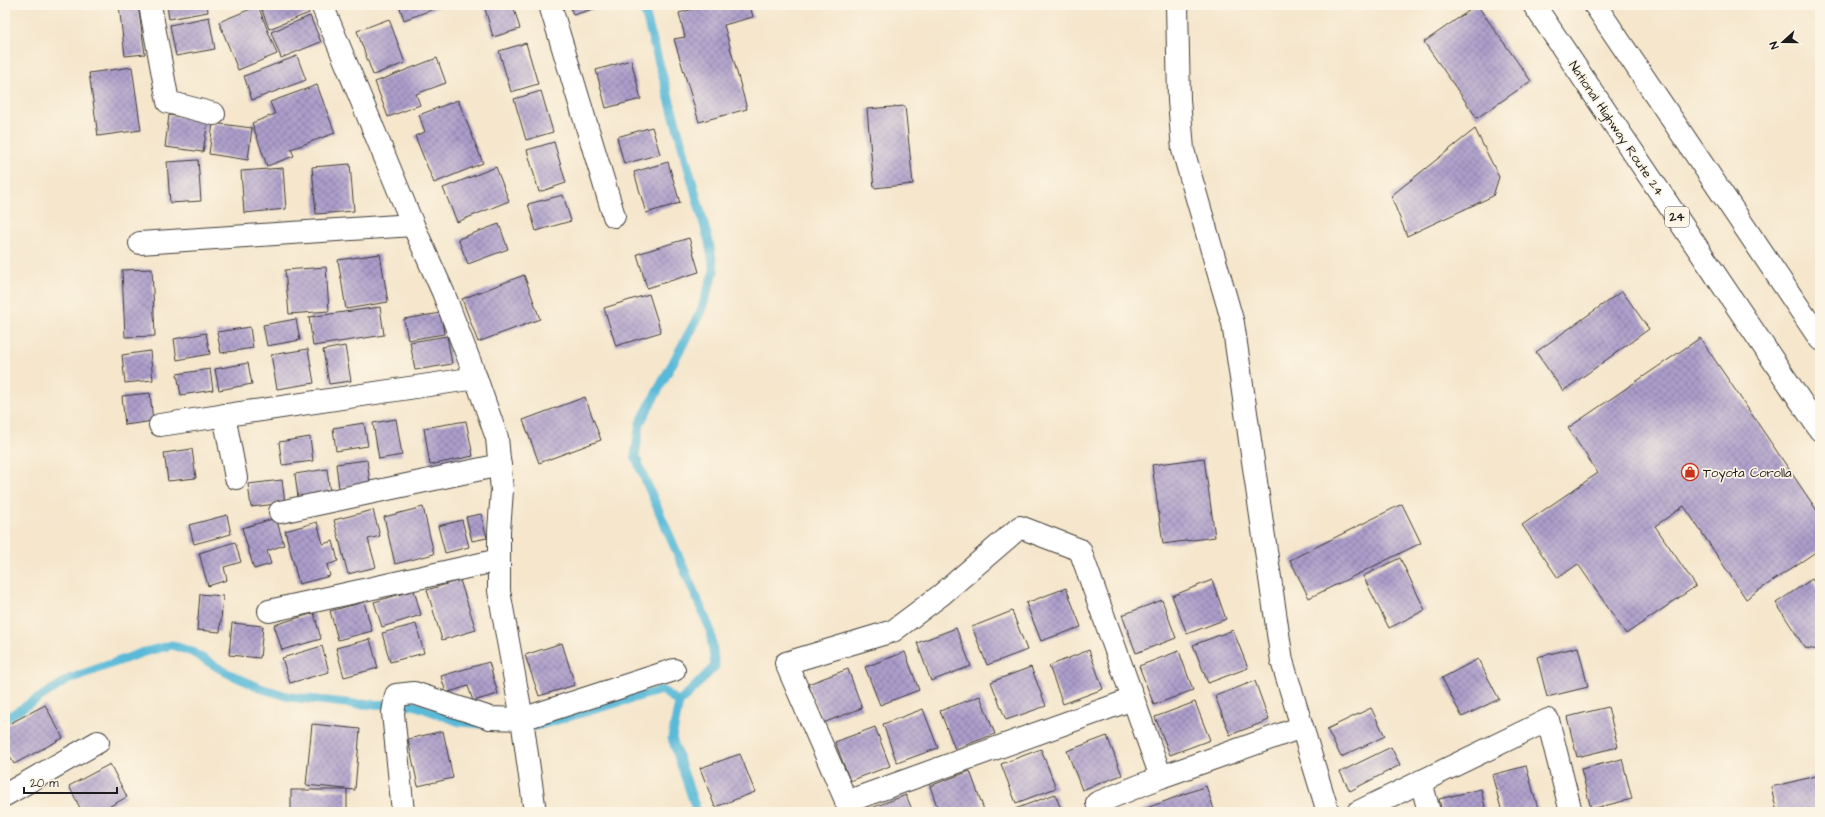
<svg xmlns="http://www.w3.org/2000/svg" width="1825" height="817" viewBox="0 0 1825 817" font-family="'Architects Daughter',sans-serif">
<style>
.lines{fill:none;stroke-linecap:round;stroke-linejoin:round}
.stream{stroke:#59b9d8;stroke-width:9}
.building{fill:url(#building-cross-hatch)}
.minor-casing{stroke:#3d3a36;stroke-width:24}
.highway-casing{stroke:#3d3a36;stroke-width:24}
.minor{stroke:#fff;stroke-width:22}
.highway{stroke:#fff;stroke-width:22}
.labels{text-anchor:middle;stroke-width:3.5;stroke-linejoin:round;paint-order:stroke}
.shield{fill:#fcf5e5;stroke:#5f5d58;stroke-width:1}
.shield-label{font-size:12px;font-weight:bold;fill:#1c1c1c}
.street-label{font-size:13px;fill:#1c1c1c;stroke:#fcf5e5}
.poi-label{font-size:13px;fill:#1c1c1c;stroke:#fcf5e5;text-anchor:start}
</style>
<defs>
<pattern id="building-cross-hatch" width="8" height="8" patternUnits="userSpaceOnUse"><rect width="8" height="8" fill="#ac9ecb"/><path d="M0 0l8 8M0 8l8-8" fill="none" stroke="#8b80a4"/></pattern>
</defs>
<rect width="100%" height="100%" fill="#fcf5e5"/>
<filter id="ink" filterUnits="userSpaceOnUse"><feTurbulence type="fractalNoise" baseFrequency=".025" numOctaves="2"/><feDisplacementMap in="SourceGraphic" scale="8" xChannelSelector="R" yChannelSelector="G"/><feConvolveMatrix kernelMatrix="1 2 1 2 8 2 1 2 1" color-interpolation-filters="sRGB"/></filter>
<filter id="wash" filterUnits="userSpaceOnUse"><feTurbulence type="fractalNoise" baseFrequency=".012" numOctaves="4" result="noise"/><feDisplacementMap in="SourceGraphic" scale="16" xChannelSelector="R" yChannelSelector="G"/><feGaussianBlur stdDeviation="0.9" result="paint"/><feColorMatrix in="noise" values="0 0 0 0 0 0 0 0 0 0 0 0 0 0 0 0 0 1.4 0 .05"/><feComposite in="paint" operator="in"/></filter>
<g filter="url(#wash)">
<rect width="100%" height="100%" fill="#f5e6cc"/>
<g class="lines">
<g class="stream">
<polyline points="643,5 709,242 714,271 701,311 640,423 635,456 710,629 715,666 679,703 672,738 697,812"/>
<polyline points="5,719 69,679 144,652 172,645 192,652 227,673 263,689 290,697 355,704 414,705 460,722 481,724"/>
<polyline points="536,726 662,690 679,703"/>
</g>
</g>
<g id="blocks">
<g class="building">
<polygon points="119,5 138,5 145,54 125,56"/>
<polygon points="167,5 207,5 208,12 169,19"/>
<polygon points="260,5 306,5 309,13 269,29"/>
<polygon points="399,5 445,5 404,20"/>
<polygon points="484,5 513,5 520,29 493,37"/>
<polygon points="570,5 599,5 600,7 573,15"/>
<polygon points="662,5 674,5 663,9"/>
<polygon points="707,5 750,5 753,17 724,25 747,109 699,122 674,39 685,37 679,13"/>
<polygon points="1477,5 1531,81 1477,118 1424,42"/>
<polygon points="258,6 277,54 238,70 219,22"/>
<polygon points="310,16 321,42 281,58 271,32"/>
<polygon points="209,17 215,49 176,56 170,25"/>
<polygon points="389,19 405,63 373,75 357,31"/>
<polygon points="526,43 538,84 511,92 499,51"/>
<polygon points="297,56 306,80 252,100 244,76"/>
<polygon points="437,58 446,83 416,94 420,105 388,117 375,82"/>
<polygon points="631,60 641,99 606,108 596,70"/>
<polygon points="132,67 141,130 98,136 89,73"/>
<polygon points="317,85 335,133 291,149 294,156 267,166 252,123 275,114 270,102"/>
<polygon points="541,91 553,132 526,140 514,99"/>
<polygon points="458,100 483,163 434,183 415,136 425,132 419,115"/>
<polygon points="905,106 913,184 874,188 867,109"/>
<polygon points="169,115 208,121 203,152 165,147"/>
<polygon points="213,123 252,128 248,160 209,154"/>
<polygon points="652,127 660,154 624,164 617,137"/>
<polygon points="1475,129 1499,177 1493,196 1407,236 1391,196"/>
<polygon points="554,142 566,183 539,192 527,150"/>
<polygon points="198,160 201,201 170,203 167,162"/>
<polygon points="668,162 680,203 646,213 634,172"/>
<polygon points="350,164 354,211 316,214 312,167"/>
<polygon points="496,167 509,201 457,222 443,188"/>
<polygon points="283,168 286,209 244,213 241,171"/>
<polygon points="563,195 571,221 536,231 528,204"/>
<polygon points="499,224 508,249 468,264 458,239"/>
<polygon points="689,238 699,272 647,288 637,254"/>
<polygon points="380,254 388,302 346,309 338,260"/>
<polygon points="326,267 329,311 289,314 285,270"/>
<polygon points="152,269 155,336 125,337 122,270"/>
<polygon points="524,275 540,319 478,342 462,299"/>
<polygon points="1622,291 1649,329 1563,391 1536,352"/>
<polygon points="649,294 661,332 616,346 604,308"/>
<polygon points="380,307 384,335 313,346 309,317"/>
<polygon points="441,313 444,334 408,340 404,319"/>
<polygon points="296,319 300,340 267,346 263,325"/>
<polygon points="250,327 253,348 221,353 217,332"/>
<polygon points="206,333 210,354 177,360 174,339"/>
<polygon points="447,336 452,364 415,370 410,342"/>
<polygon points="1700,338 1820,515 1820,549 1746,599 1684,506 1655,526 1696,586 1626,634 1578,564 1558,578 1522,525 1598,473 1568,428"/>
<polygon points="345,346 351,381 329,384 323,350"/>
<polygon points="308,349 314,383 277,389 271,355"/>
<polygon points="150,351 153,380 125,383 122,355"/>
<polygon points="248,363 252,384 219,390 215,369"/>
<polygon points="210,369 213,390 181,395 177,374"/>
<polygon points="150,393 153,421 125,425 122,396"/>
<polygon points="585,397 601,440 539,463 523,420"/>
<polygon points="396,419 402,455 379,459 373,423"/>
<polygon points="466,421 473,456 430,465 424,428"/>
<polygon points="364,423 368,446 336,451 333,428"/>
<polygon points="310,437 313,461 282,465 279,442"/>
<polygon points="192,449 196,478 168,481 164,453"/>
<polygon points="1204,458 1215,537 1163,544 1152,465"/>
<polygon points="367,460 370,483 339,488 336,464"/>
<polygon points="327,469 330,493 298,497 295,474"/>
<polygon points="282,480 285,503 251,507 248,484"/>
<polygon points="1402,504 1421,543 1309,598 1290,560"/>
<polygon points="423,507 434,554 395,564 384,517"/>
<polygon points="373,510 380,536 368,539 376,567 348,574 334,520"/>
<polygon points="481,514 487,538 472,541 466,517"/>
<polygon points="227,515 231,534 194,544 189,525"/>
<polygon points="276,518 284,545 267,551 271,564 254,569 242,528"/>
<polygon points="462,520 469,547 445,553 438,526"/>
<polygon points="317,522 323,544 333,541 338,561 327,565 330,576 299,584 285,531"/>
<polygon points="235,542 241,562 224,567 227,580 208,586 199,553"/>
<polygon points="1400,558 1425,610 1389,628 1363,576"/>
<polygon points="1812,579 1820,592 1820,650 1805,648 1776,603"/>
<polygon points="460,580 476,630 442,640 427,590"/>
<polygon points="1212,580 1226,619 1187,634 1172,596"/>
<polygon points="1066,588 1081,627 1041,641 1026,603"/>
<polygon points="414,590 421,615 382,627 374,602"/>
<polygon points="200,594 223,596 220,632 197,630"/>
<polygon points="1162,600 1176,638 1136,653 1122,615"/>
<polygon points="364,602 372,631 338,640 330,611"/>
<polygon points="1012,611 1027,650 987,665 972,627"/>
<polygon points="314,613 321,639 282,650 274,625"/>
<polygon points="232,623 263,626 260,658 229,655"/>
<polygon points="416,624 424,653 390,662 382,633"/>
<polygon points="956,628 971,666 931,681 917,643"/>
<polygon points="1233,630 1248,668 1208,683 1193,645"/>
<polygon points="370,639 378,668 344,677 336,648"/>
<polygon points="562,643 575,685 539,696 525,655"/>
<polygon points="322,646 329,672 290,683 282,658"/>
<polygon points="1578,647 1588,687 1547,697 1537,657"/>
<polygon points="1089,650 1103,689 1063,704 1049,666"/>
<polygon points="1179,651 1193,690 1154,705 1139,666"/>
<polygon points="905,652 919,690 880,705 865,667"/>
<polygon points="1478,659 1499,699 1462,717 1442,678"/>
<polygon points="489,662 498,694 473,701 468,686 446,693 441,676"/>
<polygon points="1031,667 1046,706 1006,720 991,682"/>
<polygon points="848,669 862,708 823,723 808,684"/>
<polygon points="1255,681 1269,720 1230,735 1215,696"/>
<polygon points="980,696 995,734 955,749 940,711"/>
<polygon points="1195,702 1210,740 1170,755 1155,717"/>
<polygon points="45,705 63,738 14,764 5,747 5,726"/>
<polygon points="1608,707 1618,747 1577,757 1567,717"/>
<polygon points="1371,708 1385,736 1341,757 1327,729"/>
<polygon points="923,709 938,748 897,763 883,724"/>
<polygon points="312,724 360,729 355,790 306,785"/>
<polygon points="875,727 890,766 850,781 835,742"/>
<polygon points="443,731 453,778 418,786 408,739"/>
<polygon points="1107,736 1122,775 1082,790 1067,751"/>
<polygon points="1391,747 1400,765 1350,791 1340,772"/>
<polygon points="1041,749 1056,788 1016,803 1001,764"/>
<polygon points="740,754 755,792 715,807 700,768"/>
<polygon points="1622,759 1632,799 1591,809 1581,769"/>
<polygon points="110,764 127,797 99,812 82,812 69,786"/>
<polygon points="1526,766 1539,812 1502,812 1492,775"/>
<polygon points="970,771 984,810 978,812 939,812 930,786"/>
<polygon points="1820,775 1820,812 1777,812 1771,787"/>
<polygon points="1206,786 1215,812 1136,812"/>
<polygon points="1481,789 1486,812 1442,812 1439,799"/>
<rect x="291" y="790" width="56" height="22"/>
<polygon points="1055,794 1062,812 1016,812 1015,809"/>
<polygon points="906,795 913,812 867,812 866,810"/>
</g>
</g>
</g>
<g filter="url(#ink)">
<use href="#blocks" fill-opacity="0" stroke="#3d3a36" stroke-width="1"/>
<g class="lines">
<g class="minor-casing">
<g id="minor">
<polyline points="150,5 168,102 214,114"/>
<polyline points="322,5 413,225 443,292 476,378 497,438 502,490 499,531 499,591 522,719 535,812"/>
<polyline points="550,5 614,216"/>
<polyline points="1177,5 1179,100 1183,150 1233,323 1282,661 1328,812"/>
<polyline points="140,243 413,225"/>
<polyline points="224,415 236,478"/>
<polyline points="160,425 476,378"/>
<polyline points="280,512 500,465"/>
<polyline points="269,611 499,560"/>
<polyline points="1161,777 1302,727"/>
<polyline points="1421,781 1429,812"/>
<polyline points="5,795 98,742"/>
<polyline points="846,802 1133,699"/>
<polyline points="403,812 393,713 396,695 414,693 490,718 522,719 674,670"/>
<polyline points="851,812 786,663 893,631 941,595 1020,527 1080,550 1161,777 1097,803 1101,812"/>
<polyline points="1358,812 1548,720 1571,812"/>
</g>
</g>
<g class="highway-casing">
<g id="highway">
<polyline points="1534,5 1820,430"/>
<polyline points="1595,5 1820,339"/>
</g>
</g>
<use href="#minor" class="minor"/>
<use href="#highway" class="highway"/>
</g>
</g>
<defs>
<g id="shop-ring" transform="scale(0.9)"><circle r="9.5" fill="#fcf5e5" stroke="#c8321e" stroke-width="1.5"/><path d="M-5-2.5h2.3a2.7 3.5 0 0 1 5.4 0H5L5.5 6h-11ZM-1.5-2.5h3a1.5 2.3 0 0 0-3 0Z" fill="#c8321e"/></g>
</defs>
<g fill-rule="evenodd">
<use href="#shop-ring" x="1690" y="472"/>
</g>
<g class="labels">
<rect class="shield" x="1665" y="207" width="24" height="20" rx="3"/>
<g class="shield-label">
<text x="1677" y="221">24</text>
</g>
<g class="street-label">
<text transform="translate(1617 128) rotate(56)" y="5">National Highway Route 24</text>
</g>
<g class="poi-label">
<text x="1703" y="477">Toyota Corolla</text>
</g>
</g>
<rect width="1825" height="817" fill="none" stroke="#fcf5e5" stroke-width="20"/>
<g transform="translate(1783 42) rotate(249)" stroke="#fcf5e5" stroke-width="3" paint-order="stroke">
<path d="M0-3L7 15L0 10L-7 15Z" fill="#1c1c1c"/>
<text y="-6" font-size="11" font-weight="bold" text-anchor="middle" fill="#1c1c1c">N</text>
</g>
<path d="M24 787v6h93v-6" fill="none" stroke="#1c1c1c" stroke-width="2"/>
<text x="30" y="787" font-size="12" fill="#1c1c1c" stroke="#fcf5e5" stroke-width="3" paint-order="stroke">20 m</text>
</svg>
